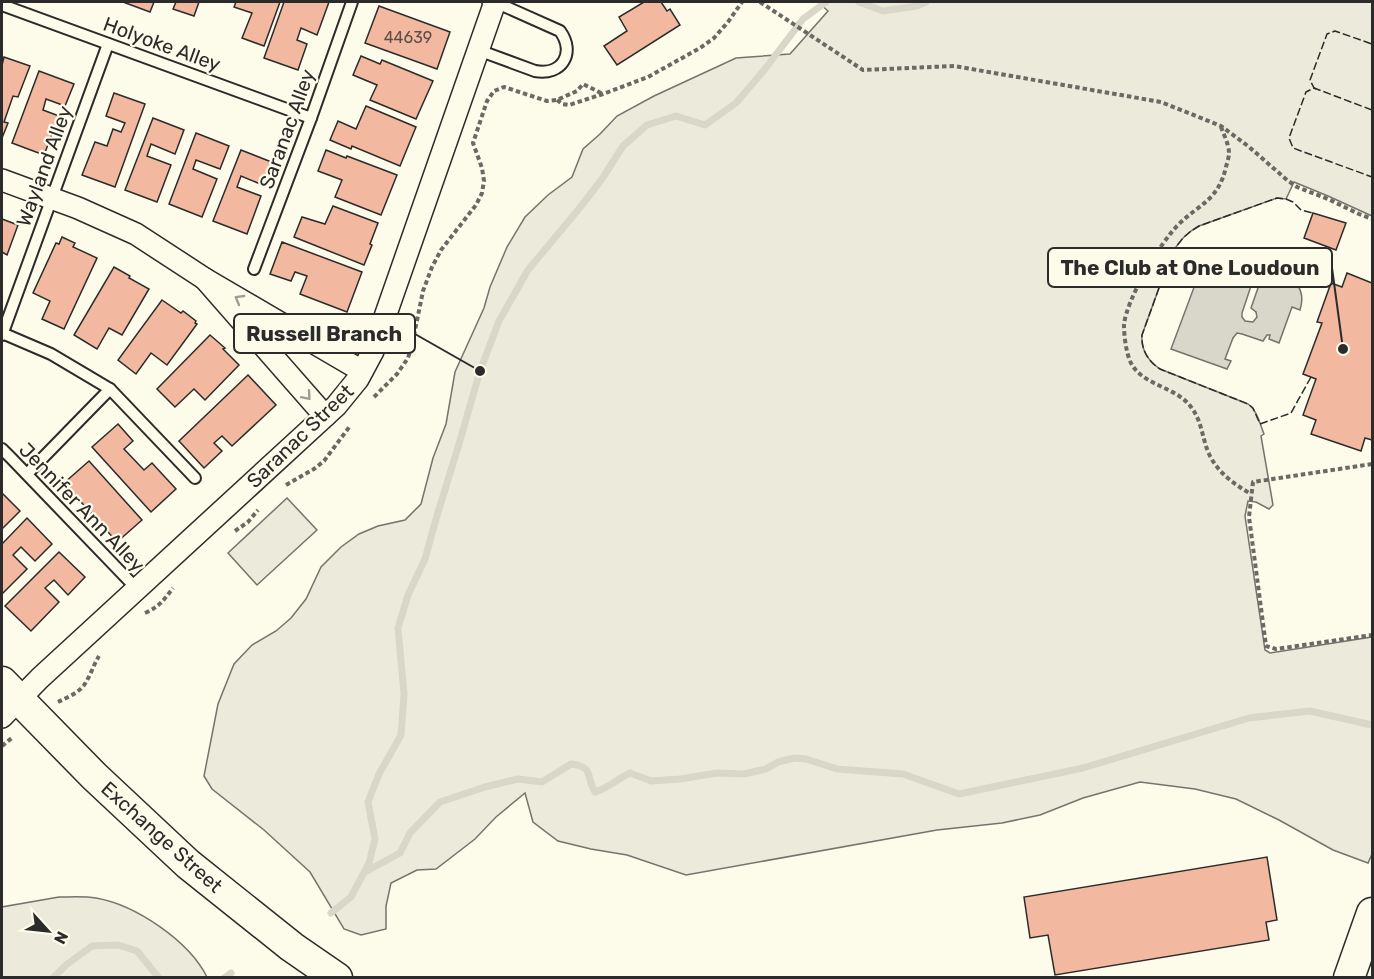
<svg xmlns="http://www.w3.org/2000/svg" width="1374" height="979" viewBox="0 0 1374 979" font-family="Rubik,sans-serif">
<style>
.green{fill:#ecebdb;stroke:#74746e;stroke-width:1.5}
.water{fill:#d8d7c9;stroke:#74746e;stroke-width:1.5}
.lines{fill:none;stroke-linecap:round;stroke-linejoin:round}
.stream{stroke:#d8d7c9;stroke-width:7}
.building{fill:#f2b8a0;stroke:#2b2b2b;stroke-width:1.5}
.lane-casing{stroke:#2b2b2b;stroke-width:14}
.street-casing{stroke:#2b2b2b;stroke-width:24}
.secondary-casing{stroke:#2b2b2b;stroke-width:33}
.path{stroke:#6a6964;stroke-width:4;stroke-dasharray:4.5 3;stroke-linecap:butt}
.lane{stroke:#fdfbea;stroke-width:10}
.street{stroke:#fdfbea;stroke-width:21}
.secondary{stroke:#fdfbea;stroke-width:30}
.fence{stroke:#2b2b2b;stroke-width:1.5;stroke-dasharray:8 3;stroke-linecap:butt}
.oneway{stroke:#9e9d94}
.labels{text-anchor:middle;stroke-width:4.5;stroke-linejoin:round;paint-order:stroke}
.number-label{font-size:16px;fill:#5d4e48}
.street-label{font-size:20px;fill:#2b2b2b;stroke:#fdfbea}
.leader{fill:none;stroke:#2b2b2b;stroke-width:2}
.callout-dot{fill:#2b2b2b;stroke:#fdfbea;stroke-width:2}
.callout{fill:#fdfbea;stroke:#2b2b2b;stroke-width:2}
.callout-label{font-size:21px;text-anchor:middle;font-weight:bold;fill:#2b2b2b}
</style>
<rect width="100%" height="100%" fill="#fdfbea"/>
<g class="green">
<path d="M 818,2 L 1372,2 L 1372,216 L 1328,196 L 1294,182 L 1286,199 L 1277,198 L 1199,226 L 1191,231 L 1183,238 L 1172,252 L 1142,335 C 1141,350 1148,361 1160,369 L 1248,404 C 1257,410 1260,424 1264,434 L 1261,436 L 1273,505 L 1269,509 L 1256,502 L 1248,501 L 1245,516 L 1265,650 L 1270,653 L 1372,637 L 1372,854 L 1368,863 L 1333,850 L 1279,820 L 1236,799 L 1195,789 L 1140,782 L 1083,798 L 1040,815 L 1002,823 L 937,830 L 686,875 L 627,855 L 591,849 L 558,841 L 533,822 L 525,793 L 496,817 L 475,839 L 436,869 L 417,870 L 391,883 L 386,906 L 386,929 L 361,935 L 344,929 L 310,872 L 264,830 L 212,789 L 204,776 L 218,704 L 234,664 L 252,645 L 276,631 L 291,618 L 306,599 L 321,567 L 341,547 L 359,534 L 378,526 L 405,520 L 421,504 L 433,458 L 446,424 L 455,372 L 484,308 L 490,287 L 507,247 L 525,217 L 548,195 L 572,177 L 583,149 L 600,134 L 617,116 L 654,96 L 736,58 L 790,54 L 828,11 Z"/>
<polygon points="287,498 317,530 257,585 228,553"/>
<path d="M 59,897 C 71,897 84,896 96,898 C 136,905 189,941 207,977 L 2,977 L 2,907 Z"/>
</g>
<path class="water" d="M 1196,263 L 1252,283 L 1242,313 L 1242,317 L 1245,321 L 1253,322 L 1257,317 L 1256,312 L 1251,308 L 1259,285 C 1265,285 1268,284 1270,278 L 1281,282 L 1284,275 C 1299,282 1305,294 1300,310 L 1292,307 L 1279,343 L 1269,339 L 1270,335 L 1267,335 L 1263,341 L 1242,334 L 1237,333 L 1233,338 L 1225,359 L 1231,361 L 1227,369 L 1171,349 L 1199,274 L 1193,272 Z"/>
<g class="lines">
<g class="stream">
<polyline points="859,2 883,11 917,6 926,2"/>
<path d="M 365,872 L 400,853 L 410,833 L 440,802 L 485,787 L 518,779 L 542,782 L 571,764 C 595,767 585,776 595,792 C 609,788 617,779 630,773 L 651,781 L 680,779 L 717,773 L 744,774 L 766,769 L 778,762 L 794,758 L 806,759 L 837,769 L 903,774 L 959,794 L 1083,768 L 1249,718 L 1310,711 L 1372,725"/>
<polyline points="331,913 351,897 369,863 375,839 368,802 379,774 401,735 404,694 398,628 408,595 425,559 436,519 459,444 480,371 499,321 528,270 578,210 602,179 623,146 647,125 676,116 705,125 736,103 765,69 803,19 826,2"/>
<polyline points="53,978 66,965 92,946 118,945 137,951 159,978"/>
<polyline points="224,978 231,973"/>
</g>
</g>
<g class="building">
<polygon points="123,2 154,2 150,12"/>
<polygon points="176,2 199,2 194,16 173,9"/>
<polygon points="236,2 280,2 264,46 242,38 252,13 234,7"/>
<polygon points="284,2 329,2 317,35 301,28 297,40 307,44 298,70 264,58"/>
<polygon points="644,2 661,2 667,11 670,9 680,25 617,65 604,46 627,31 619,17"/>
<polygon points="379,6 450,32 437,69 365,43"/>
<polygon points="361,56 380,64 382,60 433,81 416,119 370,100 377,85 353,75"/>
<polygon points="4,57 30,66 18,97 13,96 4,122 8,123 2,138 2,65"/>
<polygon points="39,71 74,84 65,106 46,99 43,110 59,116 44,155 12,143"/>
<polygon points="114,93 145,104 115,187 82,175 95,142 107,146 113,129 121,132 125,123 106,116"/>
<polygon points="366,106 416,127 400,166 352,146 351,149 330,140 338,121 356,129"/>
<polygon points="153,118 184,130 175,154 151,144 147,156 171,165 157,202 125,190"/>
<polygon points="196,133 229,146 220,169 196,160 193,169 217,179 202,217 169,204"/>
<polygon points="241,150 274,163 265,186 241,176 237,187 261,196 247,234 213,221"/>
<polygon points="326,150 346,158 347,156 397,175 381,215 335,197 342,180 318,171"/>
<polygon points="333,206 378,223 370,244 372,245 364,265 294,237 302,217 325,224"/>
<polygon points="1313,213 1346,223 1336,250 1304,238"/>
<polygon points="2,219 18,225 7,255 2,252"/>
<polygon points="62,237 75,243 73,247 97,258 64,329 42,319 50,301 33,293 56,243 59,244"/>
<polygon points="282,242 362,272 347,312 300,294 307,276 295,272 291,281 270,274"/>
<polygon points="114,267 130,276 129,278 149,289 122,335 109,328 97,349 74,335"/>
<polygon points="1347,273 1372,283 1372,440 1365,438 1361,451 1311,434 1316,420 1303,415 1316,379 1303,374 1322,323 1317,322 1331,283 1342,287"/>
<polygon points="162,300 181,313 183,311 196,321 195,323 197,324 167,365 151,353 136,374 118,360"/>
<polygon points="210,335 225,348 223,349 239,365 205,400 194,389 175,407 157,389"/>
<polygon points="248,375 276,405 232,446 222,436 214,443 222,451 204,468 179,441"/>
<polygon points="118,424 133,441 124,449 144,470 152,463 176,489 151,512 92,447"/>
<polygon points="89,461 142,520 117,542 64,483"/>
<polygon points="2,493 20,511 3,528 2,527"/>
<polygon points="27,518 52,544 35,561 21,547 13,555 27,569 2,594 2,544"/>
<polygon points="59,552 85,577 68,595 54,580 45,588 59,602 31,631 5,606"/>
<polygon points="1267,857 1277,920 1266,922 1269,940 1055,975 1048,935 1030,938 1024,897"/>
</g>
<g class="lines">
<g class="lane-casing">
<g id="lane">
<polyline points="2,5 311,118"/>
<path d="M 478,50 L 535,71 C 562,76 576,53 560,31 L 495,2"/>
<polyline points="254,269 311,118 352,2"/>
<polyline points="2,333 51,354 110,389 195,478"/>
<polyline points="2,335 108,44"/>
<polyline points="2,449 12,459 137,589"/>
<polyline points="27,474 110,389"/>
</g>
</g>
<g class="street-casing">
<g id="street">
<polyline points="2,180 78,208 136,234 205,279"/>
<polyline points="325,416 205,279 362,371"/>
<polyline points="2,717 40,678 336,406 358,379 373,351 495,2 493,2"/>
</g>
</g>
<g class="secondary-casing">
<g id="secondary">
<polyline points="2,682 94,776 188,864 292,947 337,978"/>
<polyline points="1349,978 1372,913"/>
</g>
</g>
<g class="path">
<polyline points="760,2 863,70 954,66 1161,102 1221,126 1248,146 1287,180 1297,187 1328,199 1359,214 1372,219"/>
<polyline points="557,100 562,104 569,105 603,94 648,77 700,48 714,38 728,22 742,2"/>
<path d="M 1221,127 C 1224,135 1229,145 1229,153 C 1229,157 1227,163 1226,167 C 1218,201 1200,203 1178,225 C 1160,243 1126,300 1124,325 C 1124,336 1126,351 1130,361 C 1141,386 1176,386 1191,407 C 1202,421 1202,438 1209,454 C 1218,473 1234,484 1251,494"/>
<polyline points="374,397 397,374 408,358 412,345 423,291 432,267 441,250 476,205 482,193 484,181 482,168 473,143 487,101 494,91 504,87 547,101 557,100 577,91 583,84 603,94"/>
<polyline points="1372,464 1253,482 1249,517 1266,646 1276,649 1372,635"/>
<polyline points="286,485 314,469 324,461 350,426"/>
<polyline points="235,531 248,522 258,510"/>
<path d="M 145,613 C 159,607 164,600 173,588"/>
<path d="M 58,702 C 68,697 81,692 86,682 C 91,674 94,664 99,656"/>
<polyline points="2,746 13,737"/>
</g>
<use href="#lane" class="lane"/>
<use href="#street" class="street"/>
<use href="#secondary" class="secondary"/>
<g class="fence">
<polyline points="1316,89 1314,88 1310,80 1327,34 1335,31 1372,44"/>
<polyline points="1372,110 1314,88 1306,92 1289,138 1293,148 1372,177"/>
<path d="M 1311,377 L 1291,413 L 1260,424 L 1253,408 L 1248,404 L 1160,369 C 1148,361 1141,350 1142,335 L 1172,252 L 1183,238 L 1191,231 L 1199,226 L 1277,198 L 1286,199 L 1293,202 L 1301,210 L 1313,213"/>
</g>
</g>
<defs><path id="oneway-chevron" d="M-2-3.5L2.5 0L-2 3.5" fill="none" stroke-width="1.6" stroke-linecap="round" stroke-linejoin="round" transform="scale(1.5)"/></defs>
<g class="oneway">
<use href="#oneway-chevron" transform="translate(239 299) rotate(-150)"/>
<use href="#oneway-chevron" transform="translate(307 396) rotate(49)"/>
</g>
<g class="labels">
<g class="number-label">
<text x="408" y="43">44639</text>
</g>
<g class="street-label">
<text transform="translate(162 44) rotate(20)" y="7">Holyoke Alley</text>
<text transform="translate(287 129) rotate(-70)" y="7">Saranac Alley</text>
<text transform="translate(44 166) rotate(-70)" y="7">Wayland Alley</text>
<text transform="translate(300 436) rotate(-44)" y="7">Saranac Street</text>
<text transform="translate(82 507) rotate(46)" y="7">Jennifer Ann Alley</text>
<text transform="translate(162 837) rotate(42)" y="7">Exchange Street</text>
</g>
</g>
<path class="leader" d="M1343 349L1332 268M480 371L415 334"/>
<g class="callout-dot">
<circle cx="1343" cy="349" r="6"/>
<circle cx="480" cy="371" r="6"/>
</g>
<g class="callout">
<rect x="1048" y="248" width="284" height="39" rx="6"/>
<rect x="234" y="314" width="181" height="39" rx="6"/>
</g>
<g class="callout-label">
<text x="1190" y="275">The Club at One Loudoun</text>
<text x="324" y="341">Russell Branch</text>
</g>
<rect width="1374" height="979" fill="none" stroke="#2b2b2b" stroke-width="6"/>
<g transform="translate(48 931) rotate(117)" stroke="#fdfbea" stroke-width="4.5" paint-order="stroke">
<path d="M0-4.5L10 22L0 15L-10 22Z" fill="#2b2b2b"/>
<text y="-9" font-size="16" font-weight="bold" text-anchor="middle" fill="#2b2b2b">N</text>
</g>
</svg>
